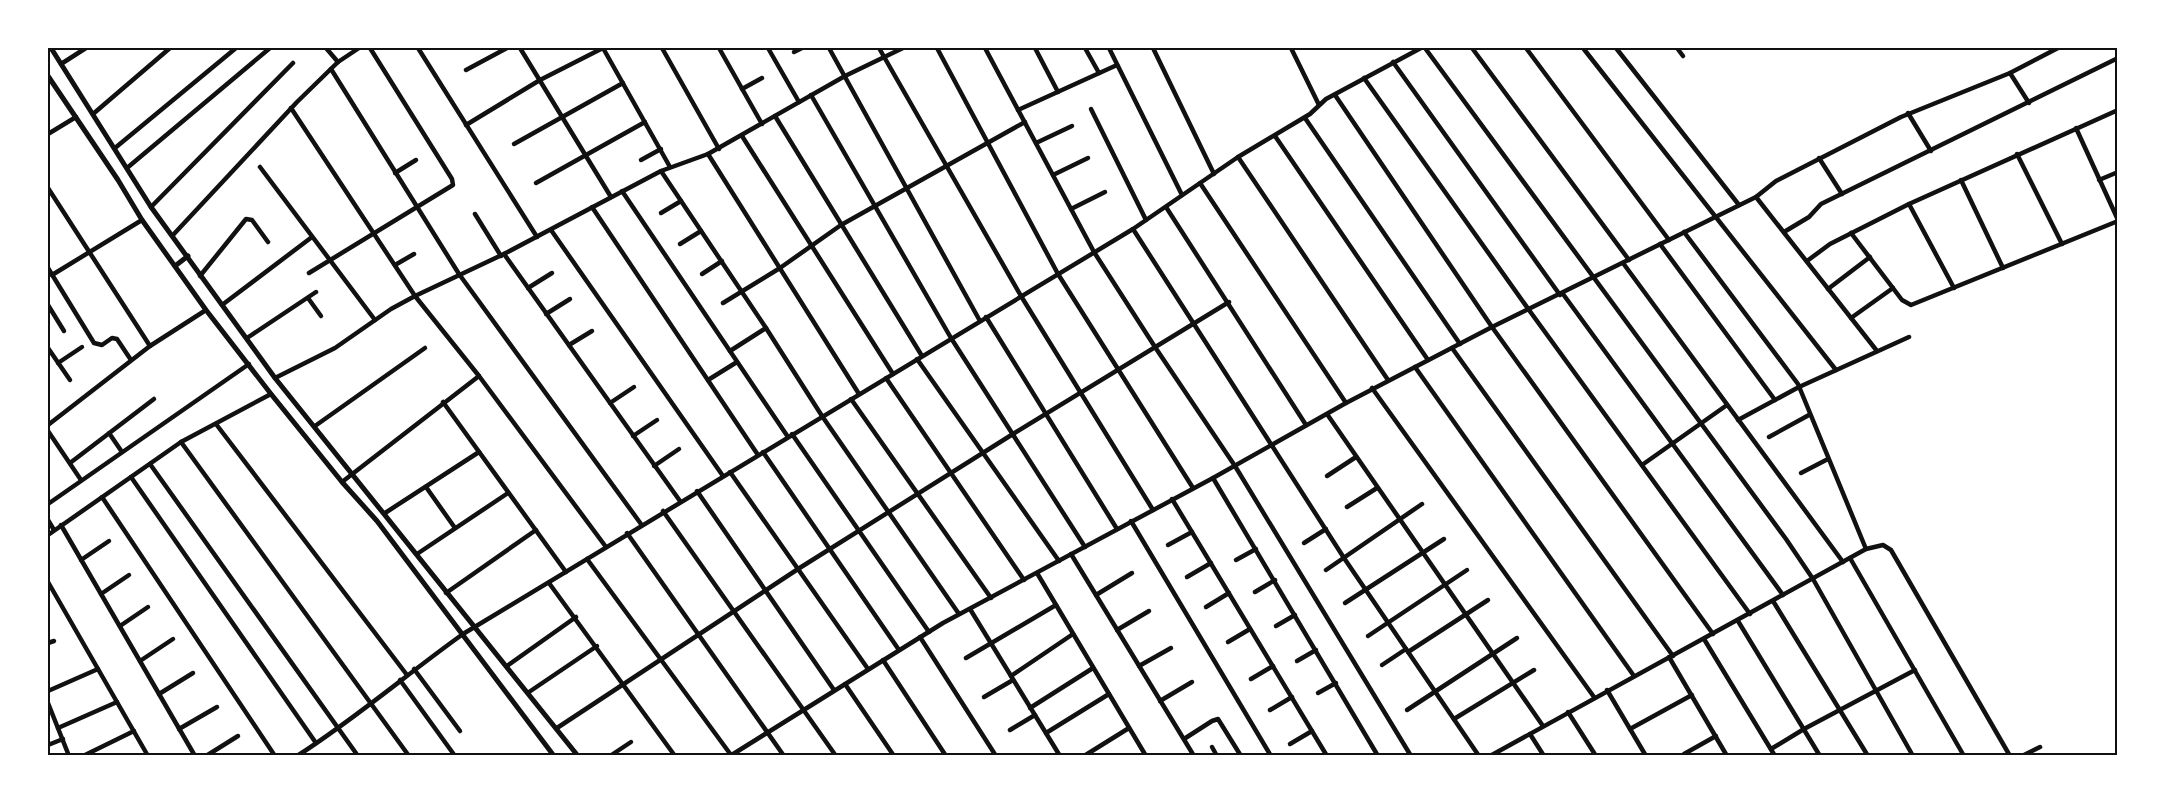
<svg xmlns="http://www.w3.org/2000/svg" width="2165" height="803" viewBox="0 0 2165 803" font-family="'Exo 2',sans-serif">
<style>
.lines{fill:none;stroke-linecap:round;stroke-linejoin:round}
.minor{stroke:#111;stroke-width:4.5}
.tertiary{stroke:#111;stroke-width:5}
.neatline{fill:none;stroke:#111;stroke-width:2}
</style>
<rect width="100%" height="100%" fill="#fff"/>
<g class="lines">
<g class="minor">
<polyline points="326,48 338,62"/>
<polyline points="418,48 537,237"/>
<polyline points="520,48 611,197"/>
<polyline points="603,48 670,167"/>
<polyline points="662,48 719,149"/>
<polyline points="719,48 762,124"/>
<polyline points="768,48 799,102"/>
<polyline points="829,48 980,321"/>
<polyline points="879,48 1021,296 1153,510"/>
<polyline points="937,48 1058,274 1193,488"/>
<polyline points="985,48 1094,252 1155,347 1235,466 1411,756"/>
<polyline points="1035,48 1058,92"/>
<polyline points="1085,48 1099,73"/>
<polyline points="1109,48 1182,195"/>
<polyline points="1153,48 1214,174"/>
<polyline points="1291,48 1319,105"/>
<polyline points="1425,48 1786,539 1813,579 1913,756"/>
<polyline points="1472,48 1629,260"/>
<polyline points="1526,48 1669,240"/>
<polyline points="1583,48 1836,370"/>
<polyline points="1616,48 1739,205"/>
<polyline points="1677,48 1683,56"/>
<polyline points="794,52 802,48"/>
<polyline points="1393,62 1560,295"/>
<polyline points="61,64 86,48"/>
<polyline points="331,69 459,274 641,524"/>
<polyline points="466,70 507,48"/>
<polyline points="2010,73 2029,103"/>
<polyline points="1364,78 1529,310 1750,614"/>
<polyline points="742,89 762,78"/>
<polyline points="811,95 951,338 1085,547"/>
<polyline points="1335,95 1492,327 1713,634"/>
<polyline points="291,108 415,296 479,376 606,547"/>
<polyline points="1091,109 1146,220"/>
<polyline points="1018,110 1117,65"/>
<polyline points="1908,113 1931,151"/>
<polyline points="93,114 170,48"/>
<polyline points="775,116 922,356"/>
<polyline points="1305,118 1460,344"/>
<polyline points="466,125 540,80 603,48"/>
<polyline points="2076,128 2118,220"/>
<polyline points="48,134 76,117"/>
<polyline points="742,136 893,374"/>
<polyline points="1275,136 1428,360"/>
<polyline points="1036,143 1072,126"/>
<polyline points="514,144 623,83"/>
<polyline points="115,148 236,48"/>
<polyline points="708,154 859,394"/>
<polyline points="2017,154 2062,244"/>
<polyline points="1238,157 1388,380"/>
<polyline points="1819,158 1842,194"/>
<polyline points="641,160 661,149"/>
<polyline points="260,167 375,320"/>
<polyline points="127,168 270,48"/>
<polyline points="661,171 766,328 822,416 959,614"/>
<polyline points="395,173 416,160"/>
<polyline points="1053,175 1088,158"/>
<polyline points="1961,180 2003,268"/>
<polyline points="2099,180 2118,172"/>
<polyline points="536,183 645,122"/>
<polyline points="1200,183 1346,403"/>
<polyline points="48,188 150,346"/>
<polyline points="622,191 788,437"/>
<polyline points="1756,197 1877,351"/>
<polyline points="1909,204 1954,288"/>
<polyline points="151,207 293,63"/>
<polyline points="592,207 758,455"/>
<polyline points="1166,207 1306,425"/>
<polyline points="1071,209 1105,192"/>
<polyline points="661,213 681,201"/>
<polyline points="475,214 501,256"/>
<polyline points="1133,229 1344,558 1479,756"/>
<polyline points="551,230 723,476"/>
<polyline points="1684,232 1798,384 1866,549"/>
<polyline points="1784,232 1809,217 1821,204 2118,58"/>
<polyline points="1851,233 1902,300 1911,305 2118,221"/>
<polyline points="173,235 297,102 338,62 359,48"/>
<polyline points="680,244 701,231"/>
<polyline points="1660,244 1775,400"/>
<polyline points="504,254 680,501"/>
<polyline points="1807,261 1830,244 1909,204 2118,110"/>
<polyline points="1623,263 1843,562"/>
<polyline points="395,265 414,254"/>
<polyline points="48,268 94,343 102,345 112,338 117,339 131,360"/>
<polyline points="309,273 453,185 452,179 370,48"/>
<polyline points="702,274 722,261"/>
<polyline points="52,275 142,220"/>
<polyline points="200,276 246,219 252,220 268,242"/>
<polyline points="528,288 552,273"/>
<polyline points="1828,289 1870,257"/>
<polyline points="1563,294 1783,595"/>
<polyline points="308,298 321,316"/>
<polyline points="723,303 780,268 841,225 1025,122"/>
<polyline points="48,305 64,331"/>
<polyline points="222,305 312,237"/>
<polyline points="546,314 570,299"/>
<polyline points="986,317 1117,529"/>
<polyline points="1851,318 1893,288"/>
<polyline points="247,338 316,292"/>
<polyline points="569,345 592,331"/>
<polyline points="48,348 70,380"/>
<polyline points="1452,348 1673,656"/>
<polyline points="730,351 766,328"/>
<polyline points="917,359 1059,561"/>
<polyline points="58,363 82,347"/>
<polyline points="1415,367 1634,676"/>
<polyline points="275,378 335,348 391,309 415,296 504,254 661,171 708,154 845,76 903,48"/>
<polyline points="886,378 1024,580"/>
<polyline points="708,380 737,362"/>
<polyline points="1372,388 1594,697"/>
<polyline points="851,399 991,598"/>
<polyline points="443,402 566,572"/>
<polyline points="610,403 634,387"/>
<polyline points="1327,414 1543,726"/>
<polyline points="1738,420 1799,387 1909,337"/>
<polyline points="216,424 407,675"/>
<polyline points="48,425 150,346 206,310"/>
<polyline points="315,426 425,348"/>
<polyline points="48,431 81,480"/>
<polyline points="109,433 122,452"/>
<polyline points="792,434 929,632"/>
<polyline points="633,436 657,420"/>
<polyline points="1769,437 1809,415"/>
<polyline points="181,442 409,756"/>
<polyline points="763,452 899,650"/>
<polyline points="70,463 154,399"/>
<polyline points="150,464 358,756"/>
<polyline points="1642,465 1727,405"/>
<polyline points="654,466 679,449"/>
<polyline points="730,472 868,669"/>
<polyline points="1801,473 1828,459"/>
<polyline points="1327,476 1356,457"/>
<polyline points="131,477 316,743"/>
<polyline points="1213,478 1378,756"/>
<polyline points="342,482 479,376"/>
<polyline points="426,487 455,528"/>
<polyline points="697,491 834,690"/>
<polyline points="102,497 275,756"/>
<polyline points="1172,499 1327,756"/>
<polyline points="48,504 249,364"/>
<polyline points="1347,507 1377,488"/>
<polyline points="663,511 836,756"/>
<polyline points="385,513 479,452"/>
<polyline points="48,520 54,530"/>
<polyline points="1131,521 1271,756"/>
<polyline points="61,525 195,756"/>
<polyline points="627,533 784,756"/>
<polyline points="48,535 181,442 271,394"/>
<polyline points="1304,543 1326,529"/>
<polyline points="1168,545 1192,532"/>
<polyline points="417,554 508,493"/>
<polyline points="1071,554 1194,756"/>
<polyline points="1850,558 1964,756"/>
<polyline points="587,559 731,755"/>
<polyline points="81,560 109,541"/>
<polyline points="1236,560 1256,549"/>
<polyline points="1326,570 1422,504"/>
<polyline points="1037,573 1146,756"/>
<polyline points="1187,577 1211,563"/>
<polyline points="48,582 148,756"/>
<polyline points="549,583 675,756"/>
<polyline points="1255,592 1275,580"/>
<polyline points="446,593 536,530"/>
<polyline points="101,594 129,575"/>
<polyline points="1096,595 1132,573"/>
<polyline points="1773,601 1868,756"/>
<polyline points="1345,603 1444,539"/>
<polyline points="1206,607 1229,593"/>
<polyline points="970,609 1060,756"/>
<polyline points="1738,621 1820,756"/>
<polyline points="120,626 148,607"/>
<polyline points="1276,626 1295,615"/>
<polyline points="1117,630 1149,611"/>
<polyline points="1368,636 1467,570"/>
<polyline points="920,637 996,756"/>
<polyline points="1704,639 1775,756"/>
<polyline points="1228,642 1250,629"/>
<polyline points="48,643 54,641"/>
<polyline points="1408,652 1488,600"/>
<polyline points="1669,657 1727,756"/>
<polyline points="966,658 1056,605"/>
<polyline points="883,660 946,756"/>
<polyline points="140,661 173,639"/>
<polyline points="1297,661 1316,650"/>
<polyline points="1382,665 1406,649"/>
<polyline points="507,666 576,617"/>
<polyline points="1139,666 1171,648"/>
<polyline points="414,669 460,731"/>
<polyline points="1011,676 1073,634"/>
<polyline points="1251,679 1273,666"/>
<polyline points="400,680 455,756"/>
<polyline points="845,684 894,756"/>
<polyline points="1607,690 1646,756"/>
<polyline points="48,691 98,669"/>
<polyline points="529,692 597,646"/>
<polyline points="1318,693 1336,683"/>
<polyline points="159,694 193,673"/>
<polyline points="984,697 1013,680"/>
<polyline points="1160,701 1192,682"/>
<polyline points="48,703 69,756"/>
<polyline points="1030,708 1093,668"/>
<polyline points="1270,710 1292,697"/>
<polyline points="1407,710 1517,638"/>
<polyline points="1568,712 1596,756"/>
<polyline points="1454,719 1534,670"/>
<polyline points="58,728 117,702"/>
<polyline points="557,728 798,569 1013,434 1229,302"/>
<polyline points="179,729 217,707"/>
<polyline points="1630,729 1692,695"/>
<polyline points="1010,730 1035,715"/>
<polyline points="1046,733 1109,694"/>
<polyline points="1530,734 1544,756"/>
<polyline points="1184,739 1212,721 1218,719 1241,756"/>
<polyline points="1290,744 1312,731"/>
<polyline points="48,745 63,739"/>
<polyline points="1212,747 1217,756"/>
<polyline points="1771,749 1804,729 1915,670"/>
<polyline points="1684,754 1716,736"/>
<polyline points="83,756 134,731"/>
<polyline points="206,756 238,736"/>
<path d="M 297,756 C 355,719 407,674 463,634 L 1133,229 L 1238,157 L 1310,114 L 1326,99 L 1421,48"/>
<polyline points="610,756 631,742"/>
<polyline points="730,756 943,623 1213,478 1346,403 1492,327 1756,197 1776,181 1901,117 2010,73 2058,48"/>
<polyline points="1084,756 1129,728"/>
<polyline points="1490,756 1866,549 1883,545 1891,550 2010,756"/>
<polyline points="2022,756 2040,747"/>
</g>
<g class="tertiary">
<polyline points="51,48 151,207 275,378 578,756"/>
<polyline points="48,76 118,180 142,220 206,310 271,394 342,482 377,521 554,756"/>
<polyline points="175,266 188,256"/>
</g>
</g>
<rect width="2165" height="803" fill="none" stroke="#ffffff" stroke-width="98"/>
<rect x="49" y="49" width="2067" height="705" class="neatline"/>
</svg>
